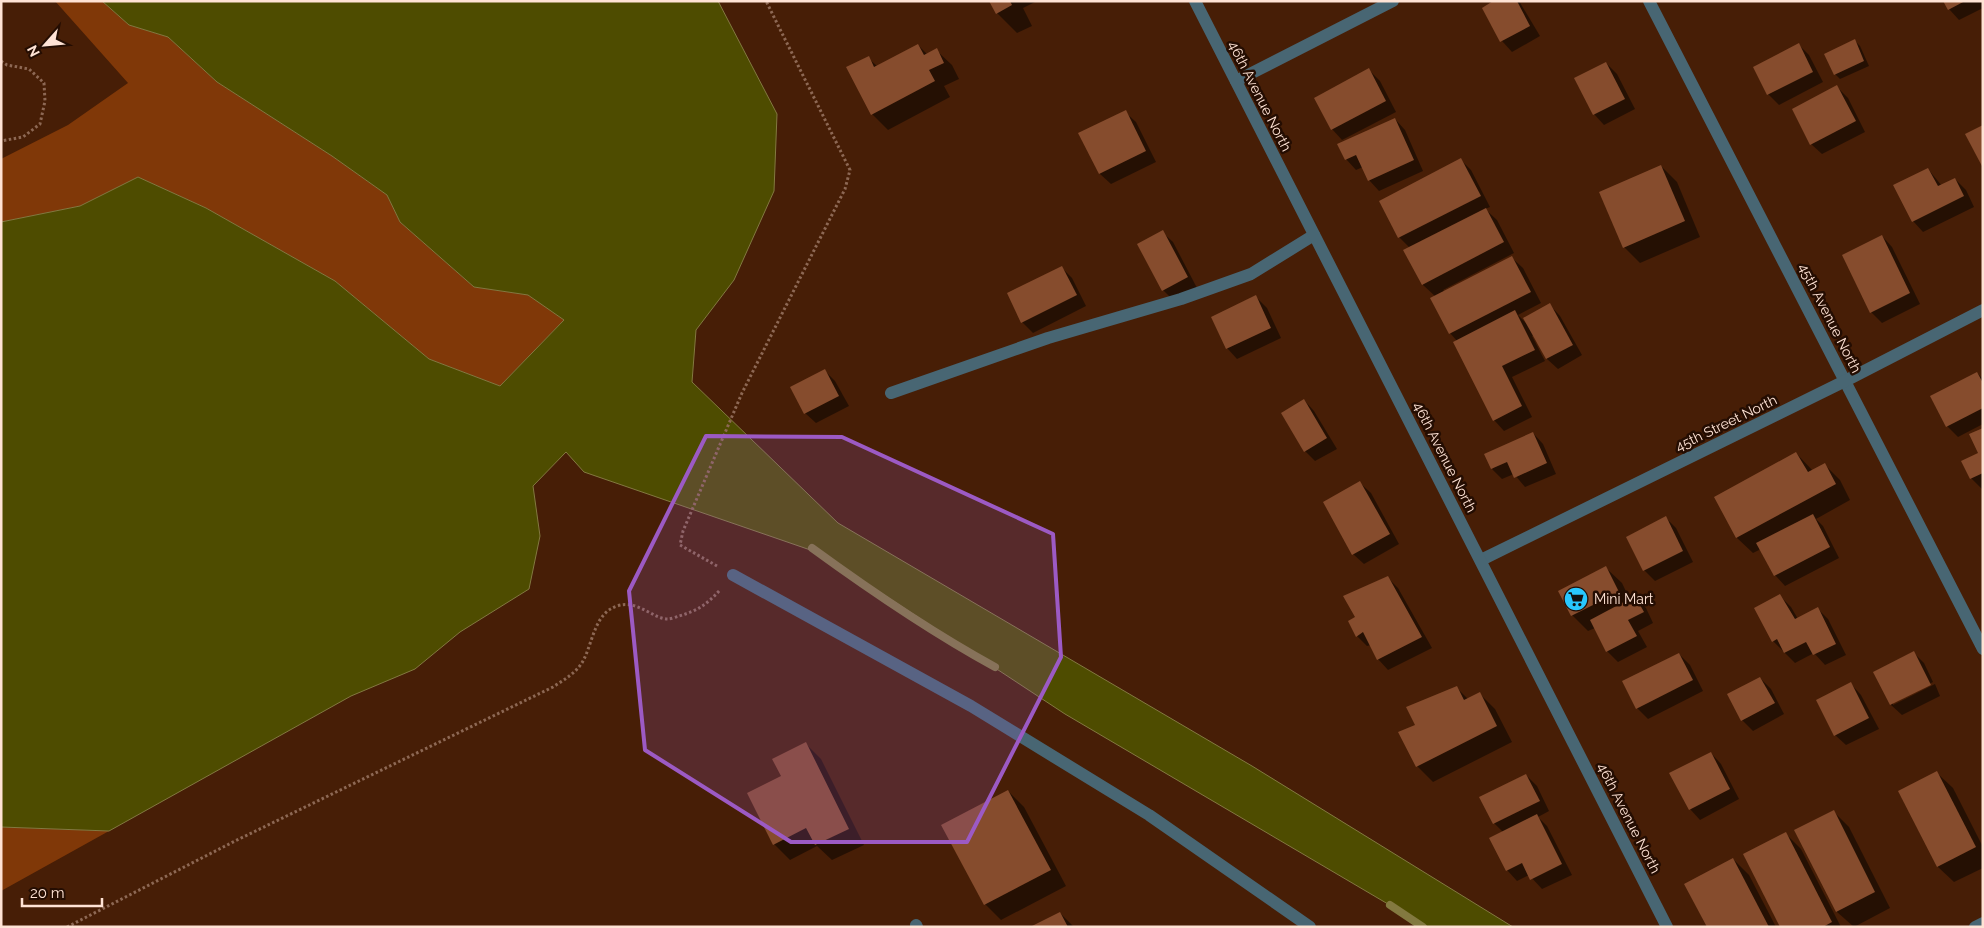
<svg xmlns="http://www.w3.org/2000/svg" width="1984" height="928" viewBox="0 0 1984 928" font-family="Raleway,sans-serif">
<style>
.green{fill:#803808}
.water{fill:#4e4c00;stroke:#837940}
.shadow{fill:#0007}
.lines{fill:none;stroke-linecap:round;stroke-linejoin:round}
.stream{stroke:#837940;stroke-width:8}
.building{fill:#864c2d}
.path{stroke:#8d6854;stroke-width:3;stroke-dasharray:2.5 2.5;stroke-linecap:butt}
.service{stroke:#486673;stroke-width:12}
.minor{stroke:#486673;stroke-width:12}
.tertiary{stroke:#486673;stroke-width:12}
.marked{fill:#9c5ac4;fill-opacity:0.2;stroke:#9c5ac4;stroke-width:4;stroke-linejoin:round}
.labels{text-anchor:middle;stroke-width:5;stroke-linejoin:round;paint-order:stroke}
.street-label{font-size:14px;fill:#ffe3d5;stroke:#240d02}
.poi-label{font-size:14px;fill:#ffe3d5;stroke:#240d02;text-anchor:start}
</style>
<rect width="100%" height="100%" fill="#471e06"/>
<g class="green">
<polygon points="55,1 102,1 129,25 168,37 217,82 332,156 387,195 400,222 474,287 529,295 564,320 500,386 429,359 335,281 206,208 138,177 80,206 1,222 1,159 68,125 128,83"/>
<polygon points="1,827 109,831 1,891"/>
</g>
<polygon class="water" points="102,1 718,1 777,114 774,191 734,280 696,330 692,382 838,523 1252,766 1513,927 1427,927 1065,714 822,554 584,472 566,452 533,486 540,536 529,589 460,632 415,669 351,696 109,831 1,827 1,222 80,206 138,177 206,208 335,281 429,359 500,386 564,320 528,295 474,287 400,222 387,195 332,156 217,82 168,37 129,25"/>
<g class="shadow">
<polygon points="991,1 1037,1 1023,8 1032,26 1017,33 997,13"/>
<polygon points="1496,1 1519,1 1540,36 1512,52 1502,41 1483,8"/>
<polygon points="1945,1 1983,1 1983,8 1959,20 1949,9"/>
<polygon points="1855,41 1860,46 1869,66 1840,79 1835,74 1826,54"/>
<polygon points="918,45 927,54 936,50 952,65 959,79 944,86 950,97 888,130 872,114 868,58 877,66"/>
<polygon points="1799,45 1809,55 1823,82 1779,105 1768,94"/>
<polygon points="1606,63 1617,74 1635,109 1604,125 1594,114"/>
<polygon points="1369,70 1380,81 1396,112 1342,140 1332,129"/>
<polygon points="1837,87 1848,98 1865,132 1822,154 1811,144"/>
<polygon points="1125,112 1136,122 1156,162 1111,184 1100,174 1080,134"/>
<polygon points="1395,119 1405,130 1423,171 1379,191 1369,180 1363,167 1356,170 1346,159"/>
<polygon points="1460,159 1471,170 1490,207 1485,209 1497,220 1514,253 1443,290 1445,292 1512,258 1523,268 1541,303 1518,315 1527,324 1550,305 1560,316 1582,355 1558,369 1547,359 1534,335 1532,336 1545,361 1512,377 1532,417 1504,431 1494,420 1457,341 1450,333 1436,297 1423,285 1405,250 1410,248 1399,237"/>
<polygon points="1661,166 1677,182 1700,237 1640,263 1624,247"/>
<polygon points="1928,169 1942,186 1955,179 1966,190 1974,207 1923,232 1913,221"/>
<polygon points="1162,232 1173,242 1197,288 1173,300 1163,290"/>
<polygon points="1882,236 1892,247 1920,304 1882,323 1871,312"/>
<polygon points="1061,267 1072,278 1086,306 1033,333 1022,322"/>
<polygon points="1256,297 1267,308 1281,338 1237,359 1227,348"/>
<polygon points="825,371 835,381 849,406 816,423 805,413"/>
<polygon points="1977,373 1983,379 1983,424 1958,437 1947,426"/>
<polygon points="1304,400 1314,411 1337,449 1315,461 1305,451"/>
<polygon points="1983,430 1983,488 1982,489 1971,478 1980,454"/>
<polygon points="1533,433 1543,444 1556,474 1525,487 1514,474 1502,479 1492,469"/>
<polygon points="1796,453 1813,471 1824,464 1840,480 1850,500 1816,519 1823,526 1839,558 1785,586 1775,575 1761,549 1753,553 1737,538"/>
<polygon points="1360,483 1371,493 1399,544 1364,564 1353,554"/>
<polygon points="1666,518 1676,528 1693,562 1655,581 1644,570 1627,537"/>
<polygon points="1606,568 1622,583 1630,600 1635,598 1646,608 1653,623 1638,631 1647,647 1618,662 1607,651 1595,628 1588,631 1572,615"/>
<polygon points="1387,577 1398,588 1432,648 1388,670 1378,659 1371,645 1367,646 1357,636 1356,618"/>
<polygon points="1780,596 1791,607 1798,619 1818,609 1828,619 1846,655 1825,665 1814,653 1795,663 1773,641"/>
<polygon points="1913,652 1924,663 1933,682 1893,702 1893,705 1935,684 1940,696 1902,715 1891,705 1874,672"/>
<polygon points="1679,654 1690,665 1703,691 1648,719 1637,708 1624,682"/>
<polygon points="1760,678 1771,689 1784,714 1753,731 1742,720"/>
<polygon points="1851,684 1861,695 1879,729 1846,745 1835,735"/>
<polygon points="1456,687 1468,699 1480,694 1495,709 1512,742 1433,782 1417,766 1416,725"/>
<polygon points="805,743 821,759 864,845 832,860 817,846 790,860 774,844 782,777"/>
<polygon points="1711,753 1721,764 1739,799 1700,820 1690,809"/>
<polygon points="1937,773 1953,788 1983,847 1983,868 1954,882 1938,867 1900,791"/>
<polygon points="1526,775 1537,786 1549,811 1538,817 1547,826 1572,875 1542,889 1529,875 1517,881 1507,870 1503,832 1494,823"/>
<polygon points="1008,791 1024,807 1066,886 1001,920 985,904"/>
<polygon points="1833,811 1849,827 1890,908 1854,927 1837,912 1796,830"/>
<polygon points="1785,833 1801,849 1841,927 1781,927"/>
<polygon points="1733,859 1749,875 1776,927 1708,927"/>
<polygon points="1060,913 1074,927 1033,927"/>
</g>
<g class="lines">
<g class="stream">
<path d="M 812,548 C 871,591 931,632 995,667"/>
<polyline points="1390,905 1423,927"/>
</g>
</g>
<g class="building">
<polygon points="989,1 1010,1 1012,5 996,14"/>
<polygon points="1493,1 1517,1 1530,26 1500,42 1482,8"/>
<polygon points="1943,1 1965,1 1948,10"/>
<polygon points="1855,39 1864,61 1834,75 1824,54"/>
<polygon points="1799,43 1813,72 1767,95 1753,67"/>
<polygon points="918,44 924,55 937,48 944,63 929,70 935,81 871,115 846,67 869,56 874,67"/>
<polygon points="1606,62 1625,99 1593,115 1574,78"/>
<polygon points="1369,68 1386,101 1331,130 1314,98"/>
<polygon points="1837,85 1856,121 1810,145 1792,109"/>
<polygon points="1126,110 1146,151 1099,174 1078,133"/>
<polygon points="1395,118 1414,160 1368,181 1356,155 1345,160 1337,144"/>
<polygon points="1983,125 1983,168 1965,134"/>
<polygon points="1461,158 1481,196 1398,238 1379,201"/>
<polygon points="1661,165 1685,221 1623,248 1599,192"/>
<polygon points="1928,168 1938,186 1955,178 1964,196 1912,222 1893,185"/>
<polygon points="1486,208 1504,242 1422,285 1403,250"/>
<polygon points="1163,230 1188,277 1162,291 1137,244"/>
<polygon points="1882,235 1910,293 1870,313 1842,255"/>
<polygon points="1512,256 1531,292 1449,334 1430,298"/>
<polygon points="1062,266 1077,295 1021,323 1007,293"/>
<polygon points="1256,295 1271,328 1226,349 1211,317"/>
<polygon points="1550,303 1573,345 1546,359 1523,318"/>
<polygon points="1515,310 1535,350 1502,366 1522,406 1493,421 1453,342"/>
<polygon points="825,369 839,396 804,414 790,387"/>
<polygon points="1977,372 1983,383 1983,408 1946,427 1930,396"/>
<polygon points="1304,399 1327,438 1304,452 1281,413"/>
<polygon points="1983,428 1983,473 1970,479 1961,461 1978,453 1969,434"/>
<polygon points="1533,432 1547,463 1514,478 1507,462 1491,469 1484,454"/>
<polygon points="1796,452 1808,472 1825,463 1836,484 1736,538 1714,497"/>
<polygon points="1360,481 1390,534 1352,555 1323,502"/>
<polygon points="1813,514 1830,547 1774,576 1756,543"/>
<polygon points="1666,516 1683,551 1643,571 1626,537"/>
<polygon points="1606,566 1619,592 1571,616 1558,591"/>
<polygon points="1388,576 1422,637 1377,660 1363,632 1356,637 1348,621 1355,617 1343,596"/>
<polygon points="1780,594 1795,619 1818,607 1836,644 1813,655 1806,642 1784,653 1777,639 1772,642 1754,608"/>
<polygon points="1635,596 1644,612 1628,620 1637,636 1606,652 1590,620"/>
<polygon points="1914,651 1931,685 1890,705 1873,672"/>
<polygon points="1679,653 1693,680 1636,709 1622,681"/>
<polygon points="1760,677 1775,703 1741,721 1727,694"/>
<polygon points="1851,682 1869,718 1834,736 1816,700"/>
<polygon points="1457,686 1464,700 1480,692 1497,726 1416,767 1398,732 1415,725 1406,707"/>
<polygon points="806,742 849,829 815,845 806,828 773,845 747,793 781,776 772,759"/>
<polygon points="1711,752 1730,789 1689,810 1669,773"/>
<polygon points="1937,771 1976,847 1937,867 1898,791"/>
<polygon points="1526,774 1540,801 1493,824 1479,797"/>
<polygon points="1008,790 1051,870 984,905 941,825"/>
<polygon points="1834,810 1875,892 1836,912 1794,830"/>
<polygon points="1537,814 1562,864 1530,880 1522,863 1506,871 1489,838"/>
<polygon points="1786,832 1832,922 1823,927 1780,927 1743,854"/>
<polygon points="1733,858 1769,927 1707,927 1684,884"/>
<polygon points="1060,912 1068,927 1030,927"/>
</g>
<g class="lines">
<g class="path">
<polyline points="1,61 7,65 29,69 44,83 45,101 40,124 23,137 1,141"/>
<polyline points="717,566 680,545 683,531 742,393 845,189 850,170 766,1"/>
<path d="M 67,927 L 235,841 L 553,687 C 565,679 578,672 584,659 C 593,641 595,613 617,606 C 637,599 653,619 668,619 C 671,619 676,617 679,616 C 699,610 706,605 720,590"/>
</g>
<g class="service">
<polyline points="891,393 1048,338 1181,299 1251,274 1314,235"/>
<polyline points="733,575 971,706 1149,815 1310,927"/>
</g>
<g class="minor">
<polyline points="1649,1 1983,649"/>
<polyline points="1236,81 1393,1"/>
<polyline points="1481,560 1845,381 1983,310"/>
<polyline points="916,925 917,927"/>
</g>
<g class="tertiary">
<polyline points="1195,1 1667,927"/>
<polyline points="1975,927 1983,923"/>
</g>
</g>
<path class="marked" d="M 706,436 L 842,437 L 1053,534 L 1061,657 L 967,842 L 791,842 L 645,750 L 629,591 Z"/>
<defs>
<g id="supermarket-disc" transform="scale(1.25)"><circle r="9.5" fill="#28c8ff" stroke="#240d02"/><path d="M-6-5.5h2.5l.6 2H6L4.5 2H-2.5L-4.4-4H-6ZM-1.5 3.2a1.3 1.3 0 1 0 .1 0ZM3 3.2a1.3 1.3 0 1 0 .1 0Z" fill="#111"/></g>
</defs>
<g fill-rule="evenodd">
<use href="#supermarket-disc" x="1576" y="599"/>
</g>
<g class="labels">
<g class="street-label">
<text transform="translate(1260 96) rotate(63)" y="5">46th Avenue North</text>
<text transform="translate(1830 318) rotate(63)" y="5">45th Avenue North</text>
<text transform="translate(1726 423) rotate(-26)" y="5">45th Street North</text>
<text transform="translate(1445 457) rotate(63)" y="5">46th Avenue North</text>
<text transform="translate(1629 818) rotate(63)" y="5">46th Avenue North</text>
</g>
<g class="poi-label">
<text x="1594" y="604">Mini Mart</text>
</g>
</g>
<rect width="1984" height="928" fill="none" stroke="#ffe3d5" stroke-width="5"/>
<g transform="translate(45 45) rotate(243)" stroke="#240d02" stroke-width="4" paint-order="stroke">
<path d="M0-4L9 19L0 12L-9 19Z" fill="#ffe3d5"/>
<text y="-8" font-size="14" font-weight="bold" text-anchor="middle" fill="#ffe3d5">N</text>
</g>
<path d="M22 898v8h80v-8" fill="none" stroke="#ffe3d5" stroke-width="2.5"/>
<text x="30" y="898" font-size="15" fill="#ffe3d5" stroke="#240d02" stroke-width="4" paint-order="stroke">20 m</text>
</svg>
